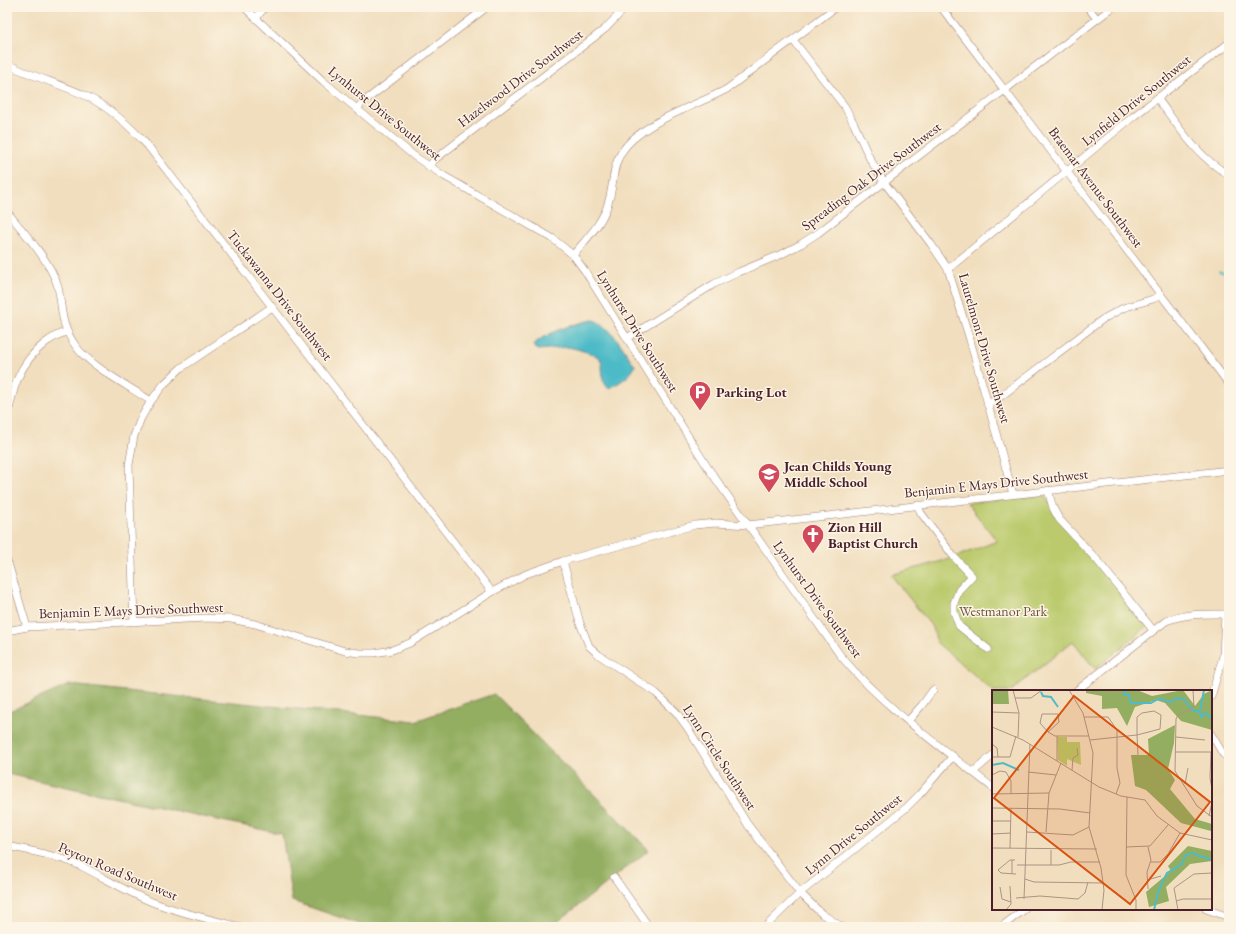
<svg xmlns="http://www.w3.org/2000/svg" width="1236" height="934" viewBox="0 0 1236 934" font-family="'EB Garamond',serif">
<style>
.green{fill:#baca6c;stroke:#82744c}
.forest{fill:#93ae60;stroke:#6e6646}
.water{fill:#4ebbc7;stroke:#4c6d79}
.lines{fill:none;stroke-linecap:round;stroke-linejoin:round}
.stream{stroke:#4ebbc7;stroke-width:1.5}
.minor-casing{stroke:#9e7e74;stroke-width:8}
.minor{stroke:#fff;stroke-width:7}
.labels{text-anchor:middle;stroke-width:3;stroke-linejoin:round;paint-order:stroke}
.street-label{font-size:14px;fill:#4a1f2b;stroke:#fcf5e5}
.poi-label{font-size:14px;font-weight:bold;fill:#4a1f2b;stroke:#fcf5e5;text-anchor:start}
.park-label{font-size:14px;fill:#6c523e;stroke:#fcf5e5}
.inset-river{fill:none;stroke:#4ebbc7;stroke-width:2}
.inset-road{fill:none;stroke:#ae9283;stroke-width:1}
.view{fill:#d8530f;fill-opacity:0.15;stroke:#d8530f;stroke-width:2}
.inset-edge{fill:none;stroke:#4a1f2b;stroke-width:2}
</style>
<rect width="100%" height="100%" fill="#fcf5e5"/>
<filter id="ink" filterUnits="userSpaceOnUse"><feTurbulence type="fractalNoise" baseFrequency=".025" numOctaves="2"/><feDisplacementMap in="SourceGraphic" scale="8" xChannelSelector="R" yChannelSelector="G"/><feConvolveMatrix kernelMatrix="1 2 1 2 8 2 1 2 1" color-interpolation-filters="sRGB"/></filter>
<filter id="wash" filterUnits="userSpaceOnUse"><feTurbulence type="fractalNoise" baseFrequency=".012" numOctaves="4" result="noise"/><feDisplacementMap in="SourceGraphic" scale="16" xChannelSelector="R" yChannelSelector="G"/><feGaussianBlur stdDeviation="0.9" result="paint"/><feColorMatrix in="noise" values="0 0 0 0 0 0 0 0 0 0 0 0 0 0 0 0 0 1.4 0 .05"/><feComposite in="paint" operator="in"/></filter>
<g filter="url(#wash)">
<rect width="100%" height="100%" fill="#f1debe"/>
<polygon class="green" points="1043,495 1149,625 1095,669 1073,641 1011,691 993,691 937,643 933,628 891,575 953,558 997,541 967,503"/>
<polygon class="forest" points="69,685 415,721 494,694 649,850 551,927 368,927 292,901 282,834 7,774 7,712"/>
<path class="water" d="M 594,320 C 613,328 623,349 635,366 C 632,375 619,383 610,388 L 607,387 L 603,380 L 602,365 L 600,358 L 593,354 L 577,349 L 568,347 L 538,350 L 535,348 L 534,345 C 540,335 581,321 594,320 Z"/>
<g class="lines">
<polyline class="stream" points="1219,271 1229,275"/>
</g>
</g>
<g filter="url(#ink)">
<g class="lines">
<g class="minor-casing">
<g id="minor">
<path d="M 244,7 L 323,81 L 414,156 L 444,176 L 552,238 L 573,255 L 585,271 L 708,468 L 840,655 C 883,707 940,746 993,788"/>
<polyline points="941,7 1229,384"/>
<polyline points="1088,7 1097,19"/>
<polyline points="256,18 265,7"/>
<polyline points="793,40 845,107 854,124 870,159 884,182 931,244 948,269 970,340 1013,494"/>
<path d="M 7,64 C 33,77 61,84 86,96 C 111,108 130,126 148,146 L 492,592"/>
<path d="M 1157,98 C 1179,127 1197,157 1229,175"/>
<polyline points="357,109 362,103 487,7"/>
<polyline points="429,167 434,160 605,29 626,7"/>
<path d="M 7,212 C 24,232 51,262 58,287 C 63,310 60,324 75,345 C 88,365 130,387 151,401"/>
<path d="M 573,255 C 587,238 604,222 609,200 C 614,183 612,168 621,153 C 640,122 696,106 727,89 L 836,7"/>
<polyline points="948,269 1134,116 1229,43"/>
<polyline points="627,338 714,284 739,272 782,254 801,244 818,233 1113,7"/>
<polyline points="987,404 996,400 1103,319 1123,308 1153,299 1161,295"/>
<path d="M 7,422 C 12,390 18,364 45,343 C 52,338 58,334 66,332"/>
<polyline points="1048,490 1053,508 1059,519 1097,560 1153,630"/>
<polyline points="917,505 921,513 954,557 972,576 959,590 954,603 954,612 959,626 988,649"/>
<polyline points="7,560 27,627"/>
<polyline points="563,561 580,623 589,646 599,655 656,693 676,712 687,727 748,825 800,893 822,914 842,927"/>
<polyline points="134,622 129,465 134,436 141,418 151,401 164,384 181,368 272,307"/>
<polyline points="7,631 27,627 206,618 231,619 255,624 345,651 359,653 374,653 392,650 410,643 492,592 526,574 563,561 695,525 716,523 748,525 1229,470"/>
<path d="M 1076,691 L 1166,621 C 1187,613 1204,614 1225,614"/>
<polyline points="1211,697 1223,656 1225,614 1229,614"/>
<polyline points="908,721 922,705 933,690"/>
<polyline points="1211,734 1223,754 1229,758"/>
<polyline points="973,772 993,755"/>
<path d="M 7,846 C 32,851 58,856 81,866 C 105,878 127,892 152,902 C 181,913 211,920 241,927"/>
<polyline points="614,877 649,927"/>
<polyline points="1206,909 1229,917"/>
<polyline points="765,927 800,893 906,808 919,795 953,756"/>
<polyline points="1001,927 1025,909"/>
</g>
</g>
<use href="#minor" class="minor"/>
</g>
</g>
<defs>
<g id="parking-pin" transform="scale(1.15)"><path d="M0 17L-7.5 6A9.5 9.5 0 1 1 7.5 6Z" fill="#d1495b" stroke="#fcf5e5"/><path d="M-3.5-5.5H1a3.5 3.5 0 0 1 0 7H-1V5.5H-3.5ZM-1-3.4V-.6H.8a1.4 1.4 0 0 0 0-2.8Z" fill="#fff"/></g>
<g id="school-pin" transform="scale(1.15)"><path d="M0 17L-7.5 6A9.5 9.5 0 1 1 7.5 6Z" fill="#d1495b" stroke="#fcf5e5"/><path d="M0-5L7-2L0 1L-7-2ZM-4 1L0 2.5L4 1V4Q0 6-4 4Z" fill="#fff"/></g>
<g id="church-pin" transform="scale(1.15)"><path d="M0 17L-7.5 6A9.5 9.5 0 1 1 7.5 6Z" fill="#d1495b" stroke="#fcf5e5"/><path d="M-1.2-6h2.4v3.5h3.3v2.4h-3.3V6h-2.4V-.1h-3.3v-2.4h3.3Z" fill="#fff"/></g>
</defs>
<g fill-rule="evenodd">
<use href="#parking-pin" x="700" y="392"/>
<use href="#school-pin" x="769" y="474"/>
<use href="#church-pin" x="813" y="535"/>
</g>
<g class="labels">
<g class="street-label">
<text transform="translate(520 78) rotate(-37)" y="5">Hazelwood Drive Southwest</text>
<text transform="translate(1136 100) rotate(-39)" y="5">Lynfield Drive Southwest</text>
<text transform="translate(385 113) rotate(39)" y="5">Lynhurst Drive Southwest</text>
<text transform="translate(871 176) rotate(-37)" y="5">Spreading Oak Drive Southwest</text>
<text transform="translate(1096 187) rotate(53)" y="5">Braemar Avenue Southwest</text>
<text transform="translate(280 295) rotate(52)" y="5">Tuckawanna Drive Southwest</text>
<text transform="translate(638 331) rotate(58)" y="5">Lynhurst Drive Southwest</text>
<text transform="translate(985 348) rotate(74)" y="5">Laurelmont Drive Southwest</text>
<text transform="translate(996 483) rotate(-6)" y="5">Benjamin E Mays Drive Southwest</text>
<text transform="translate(818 599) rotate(54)" y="5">Lynhurst Drive Southwest</text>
<text transform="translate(131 610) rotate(-2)" y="5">Benjamin E Mays Drive Southwest</text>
<text transform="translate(720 757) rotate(57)" y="5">Lynn Circle Southwest</text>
<text transform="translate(853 834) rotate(-39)" y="5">Lynn Drive Southwest</text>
<text transform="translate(118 871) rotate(23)" y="5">Peyton Road Southwest</text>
</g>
<g class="poi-label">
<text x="716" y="397">Parking Lot</text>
<text x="784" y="471">Jean Childs Young<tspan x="784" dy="16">Middle School</tspan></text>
<text x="828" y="532">Zion Hill<tspan x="828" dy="16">Baptist Church</tspan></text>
</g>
<g class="park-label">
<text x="1003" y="616">Westmanor Park</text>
</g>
</g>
<g transform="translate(992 690)">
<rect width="220" height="220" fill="#f1debe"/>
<path d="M 65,47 L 75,47 L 75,52 L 88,52 L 89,75 L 75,69 L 75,76 L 66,70 Z" fill="#baca6c"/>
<path d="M 0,0 L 16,0 L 17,14 L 0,14 ZM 94,0 L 145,0 L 160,6 L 191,0 L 203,16 L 212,4 L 220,0 L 220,40 L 189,31 L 173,13 L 164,10 L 143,17 L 135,36 L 125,18 L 110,19 L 110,6 L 94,3 ZM 183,35 L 182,53 L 176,79 L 183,90 L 178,99 L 203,129 L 220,134 L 219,141 L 189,133 L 154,100 L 143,96 L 139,65 L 157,65 L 156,49 ZM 196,156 L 220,161 L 220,171 L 198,174 L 174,197 L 177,211 L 157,217 L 154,202 L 179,181 L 176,176 Z" fill="#93ae60"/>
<path class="inset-river" d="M 133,0 L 132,5 L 137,5 L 139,13 L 159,13 L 166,9 L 180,12 L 184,8 L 193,10 L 200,20 L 208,22M 49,2 L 51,6 L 59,7 L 66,17M 208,21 L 212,0M 208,22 L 209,27 L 214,23 L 220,29M 0,75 L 11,73 L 27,80M 162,220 L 167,199 L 175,183 L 189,175 L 194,165 L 200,163 L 220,170"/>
<path class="inset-road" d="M 21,0 L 27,23 L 26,47M 77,0 L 91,23 L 101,63 L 97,137 L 109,178 L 112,200 L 110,220M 201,0 L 202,17 L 186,25 L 184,29 L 183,81 L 205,116 L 220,127M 23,8 L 39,8 L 50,0M 162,21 L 169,25 L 168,39 L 145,45 L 145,27 L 150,23 ZM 0,22 L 27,23M 50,24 L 66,24 L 67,32 L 56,42 L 48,33 ZM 92,27 L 116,27 L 125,40 L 125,78 L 128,93 L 124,104M 0,37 L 31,50 L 107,97 L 129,106 L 153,110 L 165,126 L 188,143 L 220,150M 56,42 L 63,46 L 97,46M 184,47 L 213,50M 98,50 L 145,45 L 146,65M 0,54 L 5,58 L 6,67M 183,62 L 220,62M 219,62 L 218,88 L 220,99M 0,67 L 18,67 L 24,46M 65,71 L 65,46M 80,80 L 81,68 L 86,65 L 85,58M 36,82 L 64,85M 0,85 L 8,81 L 14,82 L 19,91 L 19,104M 193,94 L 196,78M 0,104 L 57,103M 135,107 L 134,185 L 144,210 L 144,220M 0,118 L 68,119 L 98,123M 217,126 L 220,112M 0,131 L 19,131M 35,142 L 81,145 L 97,137M 54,142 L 57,103 L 69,73M 0,144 L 19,143M 134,157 L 158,156 L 176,135M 156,157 L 159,170 L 155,182 L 156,199M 0,158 L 105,159M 18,158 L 19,118M 23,170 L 18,170 L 6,180 L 9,183 L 24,184M 159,172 L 168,172 L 176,164 L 188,143M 25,175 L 67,175 L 79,172 L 108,172M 59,175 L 59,160M 20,184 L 20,170M 33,189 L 42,192 L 112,193M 155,190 L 169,186M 8,197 L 10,209 L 19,212M 24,208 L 48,206 L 86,209 L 93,203 L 96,192M 32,209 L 38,54M 184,211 L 191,209 L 220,209M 14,220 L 19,214 L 18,196M 186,220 L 182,198 L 202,184 L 220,183"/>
<path class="view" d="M 82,6 L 218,112 L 138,214 L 2,108 Z"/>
<rect width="220" height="220" class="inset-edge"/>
</g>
<rect width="1236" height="934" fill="none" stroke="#fcf5e5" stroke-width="24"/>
</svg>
